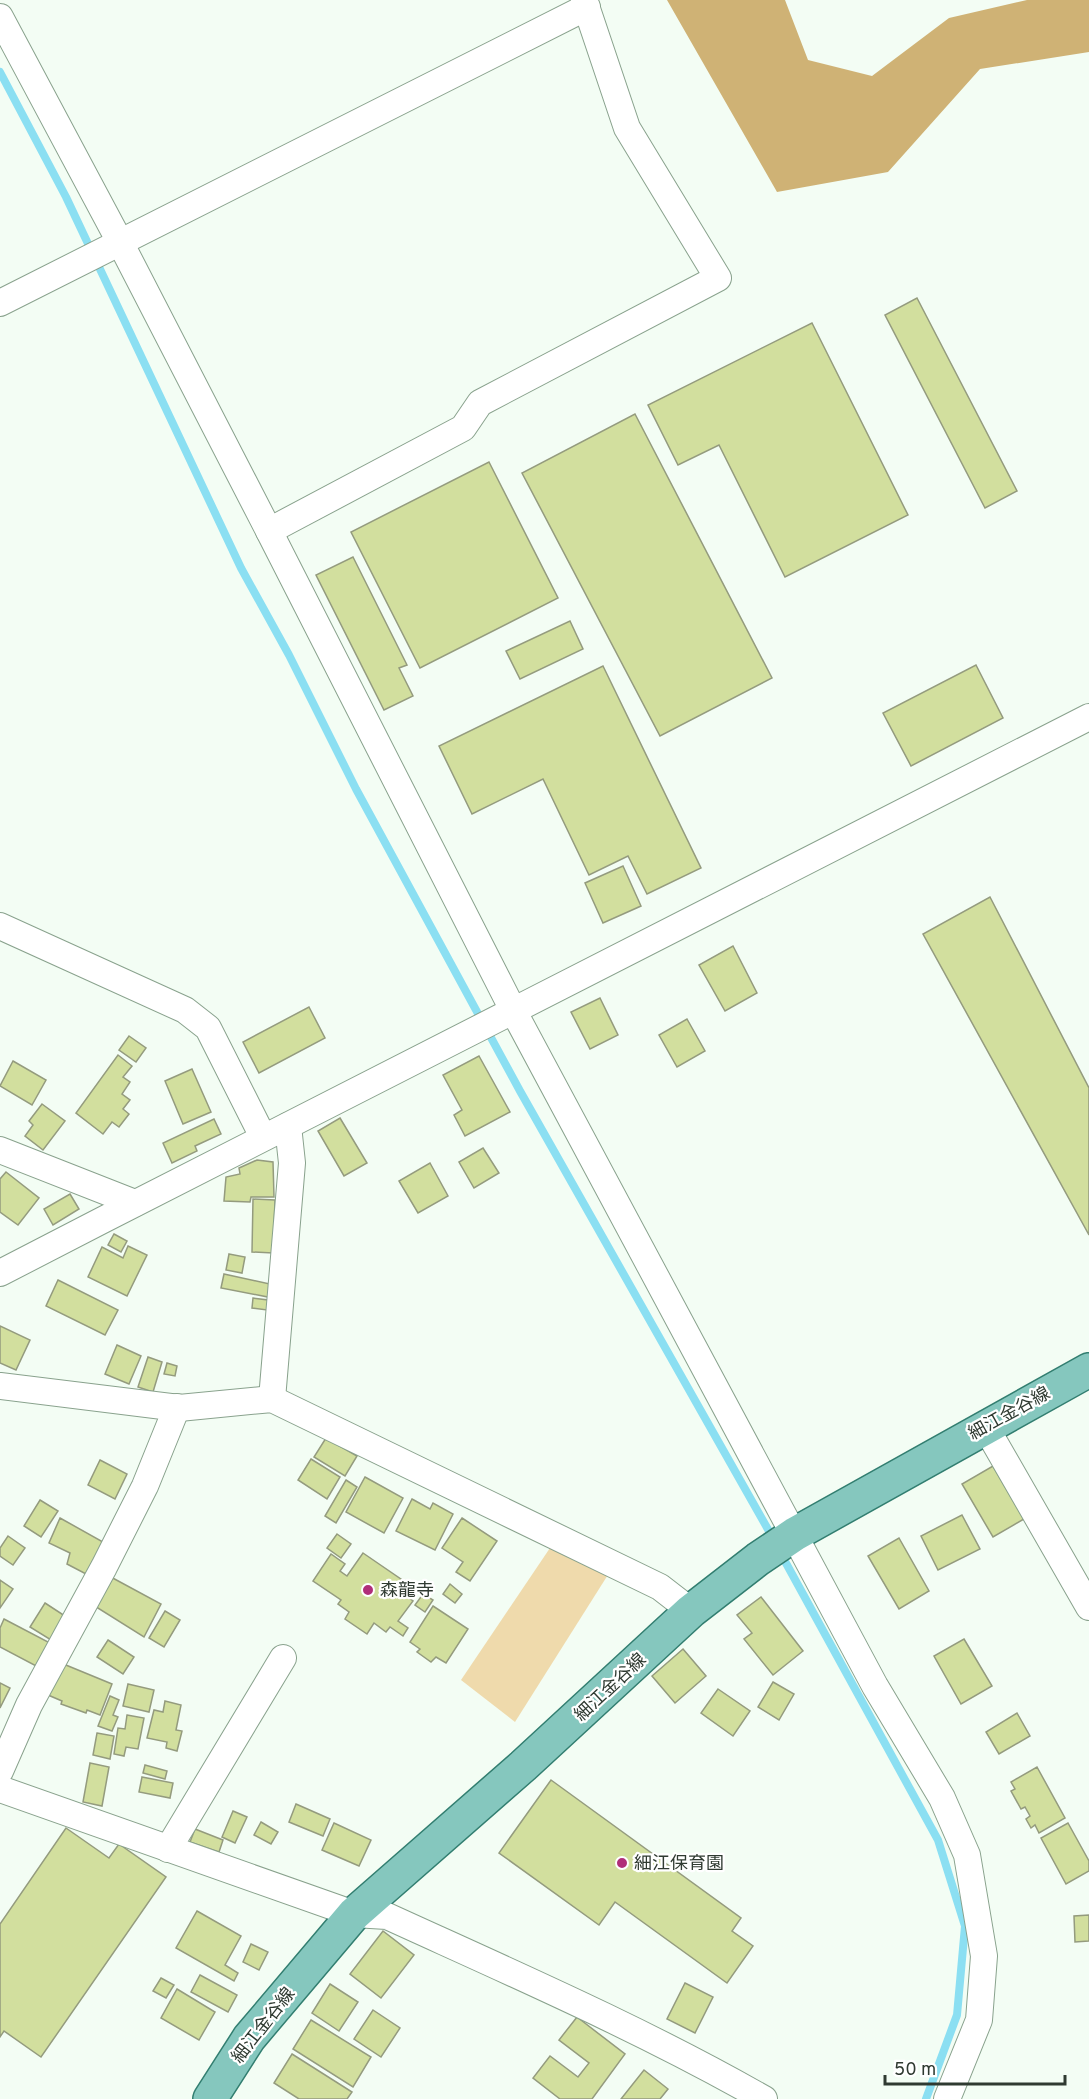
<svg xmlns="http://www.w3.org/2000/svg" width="1089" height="2099" viewBox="0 0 1089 2099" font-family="Overpass,'Noto Sans JP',sans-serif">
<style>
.green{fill:#efdaac}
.forest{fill:#cfb275}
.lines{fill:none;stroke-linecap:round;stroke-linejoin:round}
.stream{stroke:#8bdff2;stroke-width:8}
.building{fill:#d2df9e;stroke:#949b7e;stroke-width:1.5}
.minor-casing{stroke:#89a28d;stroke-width:28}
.major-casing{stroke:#327e70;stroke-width:36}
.minor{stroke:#fff;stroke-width:26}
.major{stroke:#85c7be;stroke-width:33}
.poi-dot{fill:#b02e79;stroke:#fff;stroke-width:2}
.labels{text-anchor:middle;stroke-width:4.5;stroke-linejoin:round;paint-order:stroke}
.street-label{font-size:18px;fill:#2f3a31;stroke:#fff}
.poi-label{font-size:18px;fill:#2f3a31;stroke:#fff;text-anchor:start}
</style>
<rect width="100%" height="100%" fill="#f3fdf4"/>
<polygon class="green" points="552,1545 611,1570 515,1722 461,1680"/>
<polygon class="forest" points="667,0 785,0 808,60 872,76 949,18 1027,0 1089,0 1089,52 980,69 888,172 777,192"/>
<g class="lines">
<g class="stream">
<polyline points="0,72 66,197 241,568 289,655 356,789 520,1091 774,1540"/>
<polyline points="781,1554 938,1840 965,1926 957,2015 926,2099"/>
</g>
</g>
<g class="building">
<polygon points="917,298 1017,491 985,508 885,315"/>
<polygon points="812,323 908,515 785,577 719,445 678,465 648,405"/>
<polygon points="635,414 772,678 660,736 522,473"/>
<polygon points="489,462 558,598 420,668 351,532"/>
<polygon points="353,557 407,665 399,668 413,696 384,710 316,575"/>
<polygon points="570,621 583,649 520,679 506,651"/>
<polygon points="976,665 1003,718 911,766 883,713"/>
<polygon points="603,666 701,868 647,894 628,856 589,875 543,779 472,814 439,746"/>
<polygon points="623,866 641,906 603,923 585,883"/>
<polygon points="990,897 1089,1088 1089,1235 923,934"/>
<polygon points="733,946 757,993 725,1011 699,965"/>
<polygon points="600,998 618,1035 590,1049 571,1012"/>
<polygon points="309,1007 325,1038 259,1073 243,1042"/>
<polygon points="687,1019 705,1051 677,1067 659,1035"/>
<polygon points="129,1036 146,1048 136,1062 119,1050"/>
<polygon points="118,1055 132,1066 123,1077 130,1082 122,1094 130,1100 123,1109 129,1114 119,1127 112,1122 103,1134 76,1113"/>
<polygon points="479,1056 510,1112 465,1136 454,1115 462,1110 443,1075"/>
<polygon points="13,1061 46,1080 32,1105 0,1086"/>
<polygon points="192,1069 211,1112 183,1124 165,1081"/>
<polygon points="42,1104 65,1121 43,1150 25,1136 33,1125 29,1121"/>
<polygon points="340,1118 367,1163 344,1176 318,1131"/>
<polygon points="214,1119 221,1134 195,1146 197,1151 172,1163 163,1143"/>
<polygon points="483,1148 499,1173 474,1188 459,1162"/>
<polygon points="257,1160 273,1162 274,1197 251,1197 250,1202 224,1201 226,1177 240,1174 239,1168"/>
<polygon points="430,1163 448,1196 418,1213 399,1181"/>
<polygon points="6,1172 39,1198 18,1225 0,1212 0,1179"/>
<polygon points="70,1194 79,1209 53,1225 44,1209"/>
<polygon points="253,1199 275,1200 273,1253 252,1252"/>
<polygon points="114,1234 127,1241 121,1252 108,1245"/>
<polygon points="128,1246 147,1255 127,1296 88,1277 102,1247 123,1258"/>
<polygon points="229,1254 245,1257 242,1273 226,1270"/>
<polygon points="224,1274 270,1284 268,1297 221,1288"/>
<polygon points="58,1280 118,1310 105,1335 46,1306"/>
<polygon points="253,1298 268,1300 267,1310 252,1308"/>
<polygon points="0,1326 30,1340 16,1370 0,1363"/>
<polygon points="117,1345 141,1356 129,1384 105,1374"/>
<polygon points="148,1357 162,1362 153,1392 138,1387"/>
<polygon points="167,1363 177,1366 175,1376 164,1374"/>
<polygon points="326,1438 357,1456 345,1476 314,1457"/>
<polygon points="311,1459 340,1477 327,1499 298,1480"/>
<polygon points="100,1460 127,1474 115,1499 88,1485"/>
<polygon points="993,1466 1024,1519 993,1537 962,1484"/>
<polygon points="365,1477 403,1498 384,1533 346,1512"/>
<polygon points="346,1480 357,1487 336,1523 325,1516"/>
<polygon points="412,1499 430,1509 433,1503 453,1514 435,1550 396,1531"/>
<polygon points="40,1500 58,1511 41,1537 24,1526"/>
<polygon points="962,1515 980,1549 938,1570 921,1536"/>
<polygon points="60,1518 103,1542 86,1574 67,1564 70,1553 49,1543"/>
<polygon points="462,1518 497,1541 470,1581 456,1572 463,1562 442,1548"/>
<polygon points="337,1534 351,1544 341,1558 327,1548"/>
<polygon points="8,1536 25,1548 13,1565 0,1556 0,1548"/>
<polygon points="899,1538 929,1591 899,1609 868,1556"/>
<polygon points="363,1553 411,1586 405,1595 413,1601 398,1621 408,1628 403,1636 390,1627 386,1632 374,1623 367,1634 345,1619 349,1612 338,1604 341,1600 313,1581 331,1554 345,1564 340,1571 347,1576"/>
<polygon points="109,1576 161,1604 144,1637 93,1605"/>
<polygon points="0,1580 13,1589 0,1608"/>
<polygon points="450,1584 462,1594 455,1603 443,1594"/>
<polygon points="423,1594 433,1600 425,1612 415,1605"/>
<polygon points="761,1597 803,1651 773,1675 744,1639 752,1633 737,1615"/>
<polygon points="45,1603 65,1616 51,1640 30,1627"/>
<polygon points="433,1606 468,1629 446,1663 436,1657 431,1662 417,1652 420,1649 410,1642"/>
<polygon points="165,1611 180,1620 164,1647 149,1638"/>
<polygon points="4,1619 50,1643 38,1667 0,1647 0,1628"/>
<polygon points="964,1639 992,1686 961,1704 934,1656"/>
<polygon points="108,1640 134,1657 123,1674 97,1657"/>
<polygon points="683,1649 706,1676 675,1703 652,1676"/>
<polygon points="61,1663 112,1684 100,1715 87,1710 86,1713 61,1704 62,1701 48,1695"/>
<polygon points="773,1682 794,1694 779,1720 758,1707"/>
<polygon points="0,1683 10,1688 0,1708"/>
<polygon points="128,1684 154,1690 149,1712 123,1706"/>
<polygon points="718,1689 750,1711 733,1736 701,1713"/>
<polygon points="110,1696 119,1700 113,1715 118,1717 112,1731 98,1726"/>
<polygon points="165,1701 181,1705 176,1730 182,1731 177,1751 166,1748 167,1742 147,1738 154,1710 163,1712"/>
<polygon points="1017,1713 1030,1736 999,1754 986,1732"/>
<polygon points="127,1715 144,1718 138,1749 126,1747 124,1756 114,1754 118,1728 125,1729"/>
<polygon points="97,1733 114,1736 110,1759 93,1755"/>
<polygon points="90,1763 109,1767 102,1806 83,1802"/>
<polygon points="145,1765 167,1771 165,1779 143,1773"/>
<polygon points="1037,1767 1065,1818 1039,1833 1035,1825 1031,1828 1026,1819 1030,1816 1025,1807 1021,1809 1011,1791 1015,1789 1011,1782"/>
<polygon points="142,1777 173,1783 170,1798 139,1792"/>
<polygon points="551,1780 741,1918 732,1931 753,1946 727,1983 615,1902 599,1925 499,1853"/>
<polygon points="296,1804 330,1819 323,1836 289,1822"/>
<polygon points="233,1811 247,1817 235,1843 222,1837"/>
<polygon points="261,1822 278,1832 271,1844 254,1835"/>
<polygon points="334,1823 371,1840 359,1866 322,1850"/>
<polygon points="1068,1823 1089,1861 1089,1871 1066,1884 1041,1838"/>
<polygon points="66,1828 109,1858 119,1844 166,1877 41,2057 4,2031 0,2037 0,1924"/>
<polygon points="195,1829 223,1840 219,1852 190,1842"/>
<polygon points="197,1911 241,1936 225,1965 238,1973 234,1981 176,1948"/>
<polygon points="1089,1915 1089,1941 1075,1942 1074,1916"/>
<polygon points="383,1931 414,1955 381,1998 350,1974"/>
<polygon points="251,1944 268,1952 259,1970 243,1962"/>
<polygon points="200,1975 237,1995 228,2012 191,1992"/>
<polygon points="161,1978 174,1985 166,1998 153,1991"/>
<polygon points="685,1983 713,1997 695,2033 667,2019"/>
<polygon points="330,1984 358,2002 339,2031 312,2013"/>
<polygon points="177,1989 215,2012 199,2040 161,2018"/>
<polygon points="373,2010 400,2028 381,2057 354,2039"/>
<polygon points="577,2017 625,2054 592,2099 560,2099 533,2078 550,2056 578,2077 589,2063 559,2040"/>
<polygon points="311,2020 371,2057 353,2087 293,2049"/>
<polygon points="292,2054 352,2092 347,2099 299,2099 274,2083"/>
<polygon points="644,2070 668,2089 660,2099 621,2099"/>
</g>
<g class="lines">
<g class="minor-casing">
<g id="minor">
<polyline points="0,17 121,244 269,531 514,1012 875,1686 942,1798 967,1855 984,1956 979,2020 947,2099"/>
<polyline points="0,303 587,7"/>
<polyline points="269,531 463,428 480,403 718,278 627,128 584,0"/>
<polyline points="0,926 185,1010 208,1028 263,1137"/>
<polyline points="0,1150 135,1203"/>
<path d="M 0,1273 C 362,1086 726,903 1089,717"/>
<polyline points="0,1386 179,1408 272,1399 660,1587 691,1611"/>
<polyline points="272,1399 292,1163 288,1126"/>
<polyline points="985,1426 1089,1607"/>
<polyline points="0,1771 29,1705 104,1567 145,1486 177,1407"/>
<path d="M 0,1789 L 354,1914 L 387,1916 C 514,1974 643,2030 764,2099"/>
<polyline points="168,1849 283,1658"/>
</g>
</g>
<g class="major-casing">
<polyline id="major" points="210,2099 249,2038 354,1914 523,1766 691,1611 758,1559 795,1534 1089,1370"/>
</g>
<use href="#minor" class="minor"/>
<use href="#major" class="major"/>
</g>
<g class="poi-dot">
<circle cx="368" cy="1590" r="6"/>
<circle cx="622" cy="1863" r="6"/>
</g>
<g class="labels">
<g class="street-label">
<text transform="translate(1009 1413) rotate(-29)" y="6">細江金谷線</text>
<text transform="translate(610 1687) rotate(-43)" y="6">細江金谷線</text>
<text transform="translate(263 2025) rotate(-52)" y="6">細江金谷線</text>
</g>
<g class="poi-label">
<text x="380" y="1596">森龍寺</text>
<text x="634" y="1869">細江保育園</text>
</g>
</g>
<path d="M885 2075v9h180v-9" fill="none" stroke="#2f3a31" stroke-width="3"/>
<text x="894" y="2075" font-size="18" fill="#2f3a31" stroke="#ffffff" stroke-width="4.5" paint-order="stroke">50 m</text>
</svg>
